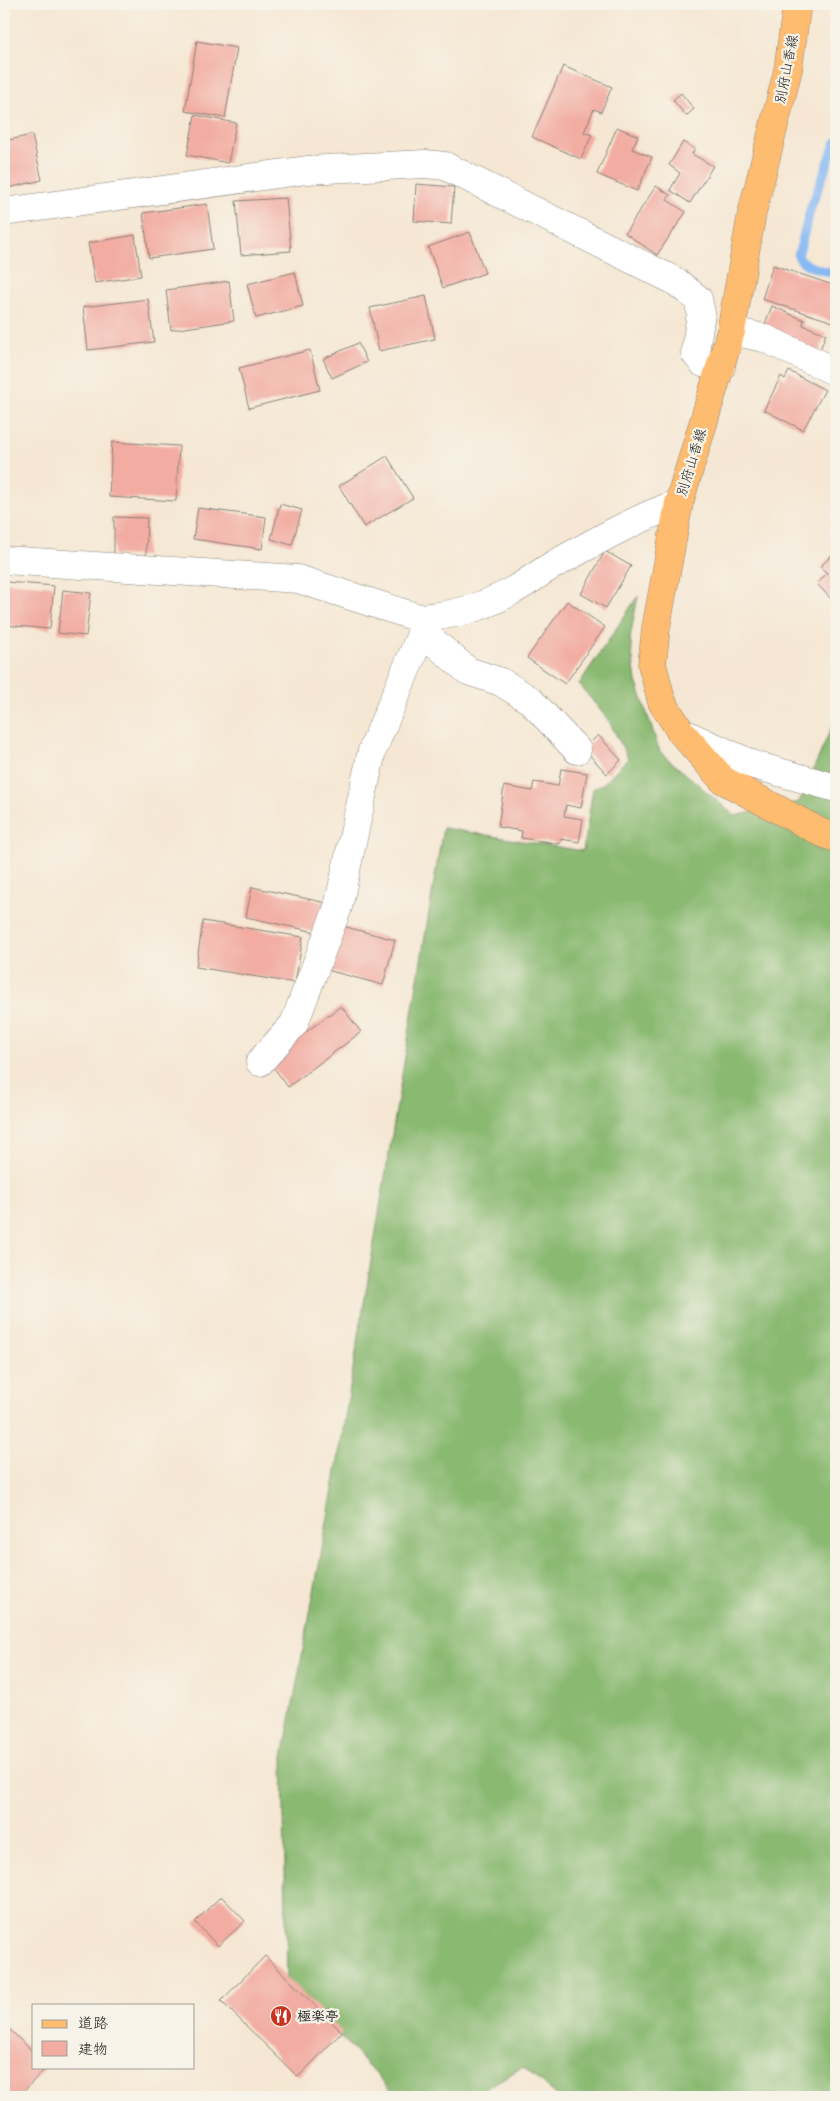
<svg xmlns="http://www.w3.org/2000/svg" width="840" height="2101" viewBox="0 0 840 2101" font-family="'Balsamiq Sans','Klee One',sans-serif">
<style>
.forest{fill:#8ab972;stroke:#536a47}
.lines{fill:none;stroke-linecap:round;stroke-linejoin:round}
.stream{stroke:#87b9f4;stroke-width:9}
.building{fill:#f2aca2}
.minor-casing{stroke:#888278;stroke-width:29}
.major-casing{stroke:#888278;stroke-width:29}
.minor{stroke:#fff;stroke-width:28}
.major{stroke:#febc70;stroke-width:28}
.labels{text-anchor:middle;stroke-width:4.5;stroke-linejoin:round;paint-order:stroke}
.street-label{font-size:14px;fill:#1c1c1c;stroke:#f7f3e8}
.poi-label{font-size:14px;font-weight:bold;fill:#1c1c1c;stroke:#f7f3e8;text-anchor:start}
</style>
<rect width="100%" height="100%" fill="#f7f3e8"/>
<filter id="ink" filterUnits="userSpaceOnUse"><feTurbulence type="fractalNoise" baseFrequency=".02" numOctaves="2"/><feDisplacementMap in="SourceGraphic" scale="10" xChannelSelector="R" yChannelSelector="G"/><feConvolveMatrix kernelMatrix="1 2 1 2 8 2 1 2 1" color-interpolation-filters="sRGB"/></filter>
<filter id="wash" filterUnits="userSpaceOnUse"><feTurbulence type="fractalNoise" baseFrequency=".0096" numOctaves="4" result="noise"/><feDisplacementMap in="SourceGraphic" scale="20" xChannelSelector="R" yChannelSelector="G"/><feGaussianBlur stdDeviation="1.12" result="paint"/><feColorMatrix in="noise" values="0 0 0 0 0 0 0 0 0 0 0 0 0 0 0 0 0 1.4 0 .05"/><feComposite in="paint" operator="in"/></filter>
<g filter="url(#wash)">
<rect width="100%" height="100%" fill="#f5e7d3"/>
<polygon class="forest" points="638,596 630,638 636,681 660,752 735,816 799,802 834,722 836,704 836,2097 559,2097 523,2067 470,2097 397,2097 287,1978 283,1757 333,1490 443,828 583,851 593,789 604,783 628,758 609,721 579,684"/>
<g class="lines">
<path class="stream" d="M 836,142 L 811,207 L 798,256 C 804,268 824,270 836,274"/>
</g>
<g id="blocks">
<g class="building">
<polygon points="197,41 237,48 225,118 185,111"/>
<polygon points="563,66 612,87 601,112 594,109 584,132 592,135 581,159 532,137"/>
<polygon points="681,93 694,109 686,116 673,100"/>
<polygon points="195,115 236,123 228,163 187,155"/>
<polygon points="617,127 638,136 632,149 652,157 637,191 597,174"/>
<polygon points="32,135 42,180 4,189 4,141"/>
<polygon points="683,142 695,149 692,154 713,166 690,203 670,190 680,173 669,165"/>
<polygon points="416,184 454,187 451,224 414,221"/>
<polygon points="656,186 670,195 667,200 686,212 657,255 625,233"/>
<polygon points="286,198 291,251 241,255 236,201"/>
<polygon points="207,204 213,249 149,258 143,213"/>
<polygon points="470,232 485,273 443,288 428,247"/>
<polygon points="135,235 141,276 95,283 88,243"/>
<polygon points="773,265 836,286 836,323 762,299"/>
<polygon points="295,272 303,306 256,318 247,284"/>
<polygon points="229,281 234,321 171,330 166,290"/>
<polygon points="426,296 435,339 379,351 370,308"/>
<polygon points="148,299 154,342 88,350 83,307"/>
<polygon points="772,306 804,320 803,325 826,334 819,352 763,329"/>
<polygon points="358,343 367,362 332,378 323,359"/>
<polygon points="310,350 320,390 249,408 239,368"/>
<polygon points="789,371 825,390 803,430 764,410 781,376 785,379"/>
<polygon points="112,442 179,446 176,501 109,497"/>
<polygon points="387,456 413,498 364,527 339,486"/>
<polygon points="280,504 302,510 292,545 271,539"/>
<polygon points="198,508 266,517 262,549 193,539"/>
<polygon points="114,517 147,518 146,556 114,555"/>
<polygon points="605,551 631,566 606,608 581,594"/>
<polygon points="836,551 836,604 817,584 827,573 820,567"/>
<polygon points="6,582 54,586 50,629 4,625"/>
<polygon points="63,590 91,593 86,636 58,633"/>
<polygon points="567,601 605,627 565,684 527,658"/>
<polygon points="598,735 621,760 607,774 584,749"/>
<polygon points="561,769 587,773 581,808 566,805 564,816 583,819 579,842 561,839 560,844 521,838 522,831 498,827 504,786 532,791 534,782 558,786"/>
<polygon points="252,887 327,903 320,933 246,917"/>
<polygon points="203,921 303,937 295,983 196,967"/>
<polygon points="335,924 395,940 383,985 323,969"/>
<polygon points="341,1006 361,1032 288,1087 268,1060"/>
<polygon points="221,1896 245,1921 218,1946 195,1922"/>
<polygon points="265,1956 342,2032 298,2077 221,2001"/>
<polygon points="4,2024 34,2053 34,2067 47,2067 18,2097 4,2097"/>
</g>
</g>
</g>
<g filter="url(#ink)">
<use href="#blocks" fill-opacity="0" stroke="#888278" stroke-width="1"/>
<g class="lines">
<g class="minor-casing">
<g id="minor">
<polyline points="4,212 307,170 425,164 445,166 675,281 698,299 701,313 695,353 703,363 721,367"/>
<polyline points="731,331 764,338 836,372"/>
<path d="M 4,560 L 298,579 L 419,618 C 451,616 482,608 510,592 C 526,584 540,572 555,564 C 596,541 635,519 679,503"/>
<polyline points="419,618 422,632 468,671 501,682 530,700 577,750"/>
<polyline points="681,732 754,765 836,788"/>
<polyline points="260,1062 294,1024 338,907 372,751 422,632"/>
</g>
</g>
<g class="major-casing">
<polyline id="major" points="797,4 788,70 752,213 731,331 679,503 656,628 652,664 662,702 681,732 723,780 822,833 836,838"/>
</g>
<use href="#minor" class="minor"/>
<use href="#major" class="major"/>
</g>
</g>
<defs>
<g id="restaurant-disc" transform="scale(1.125)"><circle r="9.5" fill="#c8321e" stroke="#f7f3e8"/><path d="M-5-6h1v4h1v-4h1v4h1v-4h1v5L-1.5 .5V6h-2V.5L-5-1ZM5-6V6H3V1.5H1.5Q1.5-4 5-6Z" fill="#fff"/></g>
</defs>
<g fill-rule="evenodd">
<use href="#restaurant-disc" x="281" y="2016"/>
</g>
<g class="labels">
<g class="street-label">
<text transform="translate(786 69) rotate(-79)" y="5">別府山香線</text>
<text transform="translate(691 462) rotate(-73)" y="5">別府山香線</text>
</g>
<g class="poi-label">
<text x="297" y="2021">極楽亭</text>
</g>
</g>
<rect width="840" height="2101" fill="none" stroke="#f7f3e8" stroke-width="20"/>
<rect x="32" y="2004" width="162" height="65" fill="#f7f3e8" stroke="#9f9d96"/>
<rect x="42" y="2020" width="25" height="8" fill="#febc70" stroke="#9f9d96"/>
<text x="78" y="2028" font-size="15" fill="#1c1c1c">道路</text>
<rect x="42" y="2041" width="25" height="15" fill="#f2aca2" stroke="#9f9d96"/>
<text x="78" y="2054" font-size="15" fill="#1c1c1c">建物</text>
</svg>
